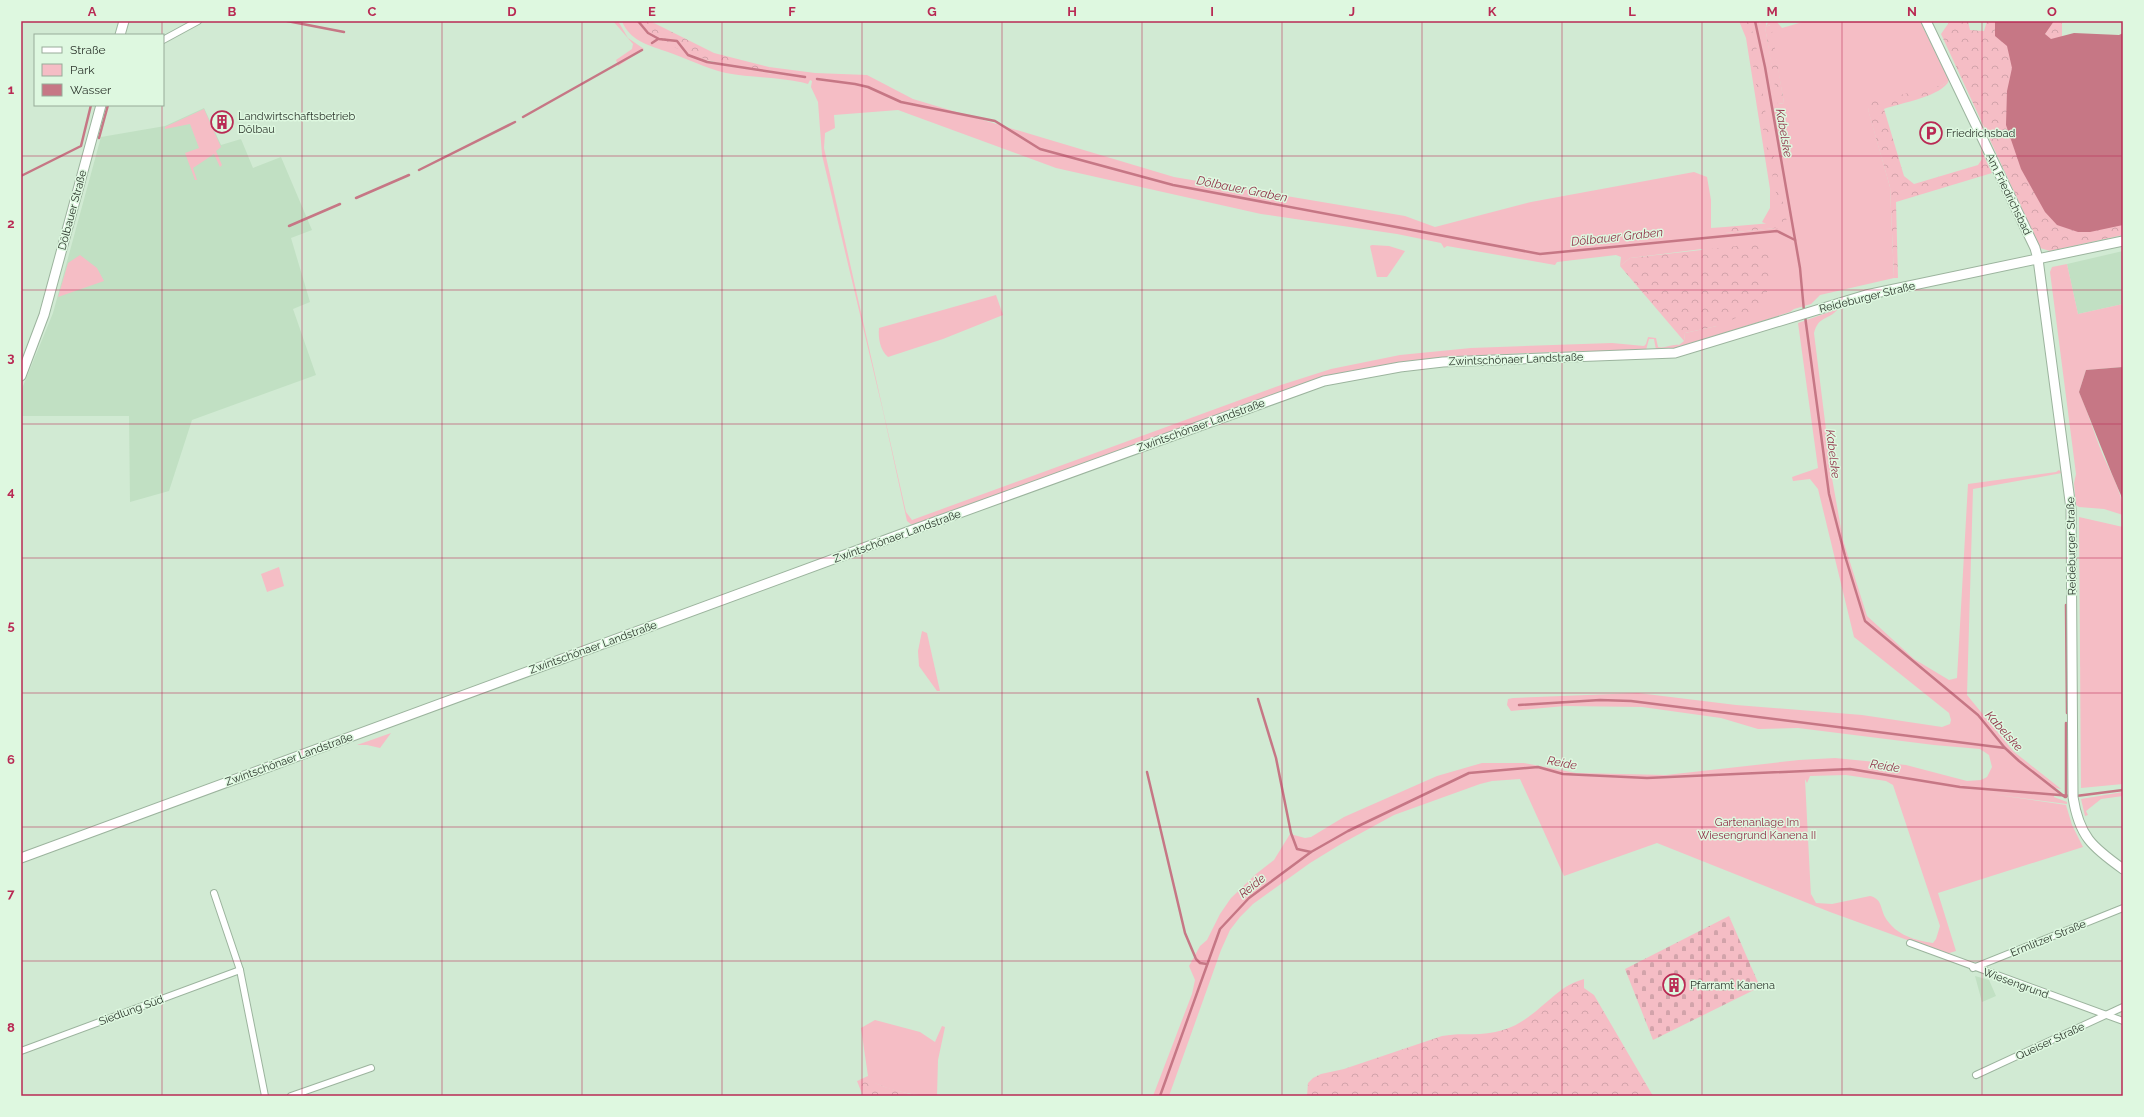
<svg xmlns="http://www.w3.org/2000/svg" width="2144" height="1117" viewBox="0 0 2144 1117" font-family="Raleway,sans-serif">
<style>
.built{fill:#c1e0c3}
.green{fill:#f5bdc5;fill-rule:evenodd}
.forest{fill:url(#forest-crowns)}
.cemetery{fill:url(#cemetery-stones)}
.water{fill:#c67785}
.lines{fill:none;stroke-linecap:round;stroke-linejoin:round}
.stream{stroke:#c67785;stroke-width:2.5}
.street-casing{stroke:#9cb49e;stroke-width:8}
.secondary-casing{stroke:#9cb49e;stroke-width:11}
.street{stroke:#fff;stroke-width:6}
.secondary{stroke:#fff;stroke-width:9}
.grid{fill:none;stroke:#b92a54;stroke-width:1;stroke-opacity:0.55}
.labels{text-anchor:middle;stroke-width:3;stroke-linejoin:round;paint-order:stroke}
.poi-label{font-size:11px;fill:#2e372e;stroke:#def8e0;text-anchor:start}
.street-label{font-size:11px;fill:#2e372e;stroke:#def8e0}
.park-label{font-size:11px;fill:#8f2f47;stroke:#def8e0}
.water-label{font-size:12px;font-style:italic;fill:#913148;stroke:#def8e0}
.neatline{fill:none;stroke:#b92a54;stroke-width:1.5}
.grid-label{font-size:13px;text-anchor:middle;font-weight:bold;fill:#b92a54}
</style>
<defs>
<pattern id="forest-crowns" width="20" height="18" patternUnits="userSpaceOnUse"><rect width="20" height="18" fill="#f5bdc5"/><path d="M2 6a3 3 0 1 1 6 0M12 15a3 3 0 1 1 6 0" fill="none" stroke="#d2a3aa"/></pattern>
<pattern id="cemetery-stones" width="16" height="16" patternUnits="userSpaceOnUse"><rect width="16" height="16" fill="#f5bdc5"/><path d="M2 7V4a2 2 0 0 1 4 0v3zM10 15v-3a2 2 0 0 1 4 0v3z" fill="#d2a3aa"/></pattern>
</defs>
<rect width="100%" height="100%" fill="#d1ead3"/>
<g class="built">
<polygon points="204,108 221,145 241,139 253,168 281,157 312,230 291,238 310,302 293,309 316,375 192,420 169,491 130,502 129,416 21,416 21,391 53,313 101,137 165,126"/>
<polygon points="2123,251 2123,304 2078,314 2067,264"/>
<polygon points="1975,976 1989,980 1996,996 1982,1002"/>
</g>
<g class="green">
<polygon points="613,21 618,21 628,38 644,49 618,66 616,60 632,49 633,44"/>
<path d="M 622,21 L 651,21 L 656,24 L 647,22 L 711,62 L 772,74 L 769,67 L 815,73 L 867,75 L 913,99 L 1174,177 L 1405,216 L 1435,227 L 1531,202 L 1694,172 L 1707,177 L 1711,200 L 1711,228 L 1725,227 L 1725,233 L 1775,228 L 1762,222 L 1770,208 L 1770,189 L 1746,38 L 1739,21 L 1758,21 L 1760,24 L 1761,21 L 1766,21 L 1766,26 L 1769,21 L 1776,21 L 1782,28 L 1806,21 L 1920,21 L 1949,80 L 1943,85 L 1868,109 L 1890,187 L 1894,278 L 1820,295 L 1811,304 L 1794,309 L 1790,312 L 1676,348 L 1656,350 L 1654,339 L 1649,339 L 1646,350 C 1539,352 1433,353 1329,376 L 912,525 L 907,521 L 883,411 L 822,155 L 818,102 L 811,87 L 812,81 L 810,80 L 808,84 C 784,77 752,78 726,73 C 705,68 686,58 665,51 C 648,45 629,40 622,21 ZM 1770,25 L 1784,103 L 1779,104 L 1765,27 ZM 898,110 L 1056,168 L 1261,214 L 1397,234 L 1441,243 L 1444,248 L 1447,246 L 1555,265 L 1557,262 L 1616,255 L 1621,257 L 1620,266 L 1630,258 L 1702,249 L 1717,326 L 1685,333 L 1684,341 L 1679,345 C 1671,344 1665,349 1658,347 L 1656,338 L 1648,337 L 1646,344 L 1644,346 L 1612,343 L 1471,348 L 1400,355 L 1331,369 L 1281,385 L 912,520 L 906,512 L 824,148 L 825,133 L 835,128 L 834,115 Z"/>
<polygon points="204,109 221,147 216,151 222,165 220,167 214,154 193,168 197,180 195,180 185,153 199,148 190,124 165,129 165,127"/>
<polygon points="1372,245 1389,246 1405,251 1387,277 1377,277 1370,246"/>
<polygon points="80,255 97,268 104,281 58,297 68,263"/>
<path d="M 2067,264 L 2078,314 L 2123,304 L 2123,367 L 2086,370 L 2079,392 C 2088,412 2094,433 2102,453 C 2111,474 2123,492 2123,515 L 2104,509 L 2079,507 L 2076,505 L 2074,483 L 2076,474 L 2050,272 L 2052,267 Z"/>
<path d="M 996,295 L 1003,315 L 943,339 L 888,357 C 880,350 878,338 879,328 Z"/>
<path d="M 1838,309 C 1828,321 1819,315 1814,333 L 1832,478 L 1843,540 L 1867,616 L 1914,659 L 1949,680 L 1957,678 L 1968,484 L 2056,472 L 2059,470 L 2062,473 L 1973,489 L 1967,695 L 2013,751 L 2061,789 L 2056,788 L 2054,790 L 2059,794 L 2054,794 L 2054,797 L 2067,802 L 2067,804 L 1991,794 L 2066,805 L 2072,825 L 2083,847 L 1938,893 L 1956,951 L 1946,954 L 1830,912 L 1657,843 L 1564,876 L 1520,779 L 1492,781 L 1480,784 L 1394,815 L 1341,844 L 1310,863 L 1253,904 L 1240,917 L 1230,930 L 1221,950 L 1169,1096 L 1153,1096 L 1192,994 L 1195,980 L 1189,966 L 1200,946 L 1207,940 L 1220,914 L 1231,898 L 1256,874 L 1274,860 L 1290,834 L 1305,838 L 1311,837 L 1344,817 L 1437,776 L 1482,763 L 1524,763 L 1576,773 L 1666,775 L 1799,760 L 1835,758 L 1906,765 L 1967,781 L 1981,780 L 1987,777 L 1992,767 L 1989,755 L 1980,749 L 1934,745 L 1798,728 L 1758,729 L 1721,718 L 1642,707 L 1565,706 L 1511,711 L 1507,705 L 1508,699 L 1513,698 L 1638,693 L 1736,705 L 1862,715 L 1942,727 L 1950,724 L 1951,720 L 1949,713 L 1854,637 L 1818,489 L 1810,479 L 1793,481 L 1792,477 L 1818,468 L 1798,323 ZM 1846,775 L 1886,781 L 1893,785 L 1940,926 L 1936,939 L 1933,943 C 1920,941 1906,938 1895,929 C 1892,926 1887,921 1885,917 C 1880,907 1882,899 1870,896 L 1832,904 L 1816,903 L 1811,894 L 1811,897 L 1805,779 L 1807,783 L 1810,776 Z"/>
<polygon points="2079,517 2123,527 2123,784 2081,788"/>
<polygon points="279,567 284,586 267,592 261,574"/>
<polygon points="922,631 927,633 940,691 937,691 919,666 918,651"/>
<polygon points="391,733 380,748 367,745 357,745"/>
<polygon points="2123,792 2123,796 2101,799 2086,811 2088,815 2085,816 2081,799"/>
<path d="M 875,1020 L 920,1032 L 935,1042 L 942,1026 L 945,1027 L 938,1060 L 937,1096 C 919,1096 904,1093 887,1088 C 876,1084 869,1080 857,1081 L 868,1076 L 861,1028 Z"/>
</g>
<g class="forest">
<polygon points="1743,21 1748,21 1755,38 1766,116 1789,233 1776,228 1725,233 1725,227 1782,222 1761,119 1749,37"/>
<polygon points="1950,21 1968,21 1970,30 1984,31 1987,21 1997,21 2007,43 2123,223 2123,235 2050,251 2040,248 1941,34"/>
<polygon points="2050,21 2062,21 2062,38 2051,41 2045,36 2046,29"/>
<path d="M 647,22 L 656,24 L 714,53 L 769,67 L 772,74 C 737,69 665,54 644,24 Z"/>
<polygon points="1771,25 1784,103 1778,104 1765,27"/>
<path d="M 1949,80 C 1944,96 1900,103 1884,109 L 1904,176 L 1914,184 L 1978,165 L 1982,159 L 1981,150 L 1992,173 L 1896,202 L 1898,278 L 1894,278 L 1890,187 L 1868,110 L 1870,104 L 1874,101 L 1943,85 Z"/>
<polygon points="1764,243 1771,255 1766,301 1762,307 1717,326 1685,333 1684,341 1620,266 1630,258"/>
<path d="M 1584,979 L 1584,988 L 1594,995 L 1653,1096 L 1307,1096 L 1308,1083 L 1313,1078 L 1321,1074 L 1344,1069 L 1442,1036 C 1463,1032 1482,1037 1503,1030 C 1529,1022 1543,1003 1564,988 C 1570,984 1577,981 1584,979 Z"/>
<polygon points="868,1080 885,1087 917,1096 863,1096 857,1081"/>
</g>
<polygon class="cemetery" points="1729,916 1760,987 1653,1040 1625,969"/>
<g class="water">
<polygon points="1995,21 2054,21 2045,34 2051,39 2074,33 2119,35 2123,33 2123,225 2090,232 2078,232 2057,225 2045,212 2021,169 2006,125 2007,91 2012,68 2007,46 1995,36"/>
<path d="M 2123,367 L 2123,500 C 2107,464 2094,428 2079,392 L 2086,370 Z"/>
</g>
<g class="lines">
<g class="stream">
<polyline points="287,21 344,32"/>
<polyline points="638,21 648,33 659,39 677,41 688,55 707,62 805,77"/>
<polyline points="1755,21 1765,67 1800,268 1804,311"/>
<polyline points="652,43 658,39"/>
<polyline points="817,79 855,84 868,87 901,102 995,121 1040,149 1173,185 1540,254 1777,231 1795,240"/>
<polyline points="523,117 642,50"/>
<polyline points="99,138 108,105"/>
<polyline points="419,170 515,122"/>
<polyline points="21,176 81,146 91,105"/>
<polyline points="356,198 409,175"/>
<polyline points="289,226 340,204"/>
<polyline points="1805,316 1829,494 1845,556 1865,621 1978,715 2005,748 2019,761 2065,797"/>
<polyline points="2066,605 2067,713"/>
<polyline points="1258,699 1276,758 1291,833 1297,849 1311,852"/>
<polyline points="1519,705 1600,700 1631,701 2005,748"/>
<polyline points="1147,772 1185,933 1196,959 1200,963 1207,964"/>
<polyline points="2076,796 2123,790"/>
<polyline points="2066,797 2066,723"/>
<polyline points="1160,1096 1220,929 1249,898 1311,852 1348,831 1469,773 1538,767 1563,774 1647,778 1850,769 1960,787 2071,796"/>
</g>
<g class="street-casing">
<g id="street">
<polyline points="163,40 198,21"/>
<polyline points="214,893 240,970 265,1096"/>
<polyline points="1910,943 2123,1021"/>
<polyline points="1973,968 2123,908"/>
<polyline points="21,1051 240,970"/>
<polyline points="1976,1075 2123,1007"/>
<polyline points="291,1096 371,1068"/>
</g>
</g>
<g class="secondary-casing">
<g id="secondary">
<path d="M 1926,21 L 2035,248 L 2038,259 L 2071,509 L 2073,797 C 2079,836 2092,847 2123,869"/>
<polyline points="120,35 124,21"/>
<polyline points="21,376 44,315 101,105"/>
<polyline points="21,858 907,532 1324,381 1400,367 1443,362 1675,353 1866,295 2123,241"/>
</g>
</g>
<use href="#street" class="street"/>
<use href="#secondary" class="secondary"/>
</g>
<path class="grid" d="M 162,21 L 162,35M 302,21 L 302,1096M 442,21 L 442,1096M 582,21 L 582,1096M 722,21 L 722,1096M 862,21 L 862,1096M 1002,21 L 1002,1096M 1142,21 L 1142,1096M 1282,21 L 1282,1096M 1422,21 L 1422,1096M 1562,21 L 1562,1096M 1702,21 L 1702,1096M 1842,21 L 1842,1096M 1982,21 L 1982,1096M 162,105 L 162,1096M 21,156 L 2123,156M 21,290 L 2123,290M 21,424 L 2123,424M 21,558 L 2123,558M 21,693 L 2123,693M 21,827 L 2123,827M 21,961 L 2123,961"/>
<defs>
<g id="building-ring" transform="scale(1.15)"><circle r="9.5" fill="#def8e0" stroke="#b92a54" stroke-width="1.5"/><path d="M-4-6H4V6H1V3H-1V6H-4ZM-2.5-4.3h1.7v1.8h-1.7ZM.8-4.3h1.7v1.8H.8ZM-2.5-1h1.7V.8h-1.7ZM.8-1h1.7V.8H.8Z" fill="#b92a54"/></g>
<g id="parking-ring" transform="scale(1.15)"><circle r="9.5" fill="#def8e0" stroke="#b92a54" stroke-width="1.5"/><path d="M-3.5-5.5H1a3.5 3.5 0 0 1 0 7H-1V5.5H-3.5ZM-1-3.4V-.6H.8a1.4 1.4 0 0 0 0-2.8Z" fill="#b92a54"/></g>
</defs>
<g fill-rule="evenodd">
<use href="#building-ring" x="222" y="122"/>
<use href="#parking-ring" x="1931" y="133"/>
<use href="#building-ring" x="1674" y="985"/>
</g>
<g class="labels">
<g class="poi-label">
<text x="238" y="120">Landwirtschaftsbetrieb<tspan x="238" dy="13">Dölbau</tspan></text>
<text x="1946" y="137">Friedrichsbad</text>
<text x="1690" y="989">Pfarramt Kanena</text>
</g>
<g class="street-label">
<text transform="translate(2009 194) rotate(64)" y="4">Am Friedrichsbad</text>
<text transform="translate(72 210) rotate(-75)" y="4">Dölbauer Straße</text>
<text transform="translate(1867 297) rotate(-14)" y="4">Reideburger Straße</text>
<text transform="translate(1516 359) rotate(-2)" y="4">Zwintschönaer Landstraße</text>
<text transform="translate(1201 425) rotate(-20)" y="4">Zwintschönaer Landstraße</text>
<text transform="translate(897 536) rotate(-20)" y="4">Zwintschönaer Landstraße</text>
<text transform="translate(2071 546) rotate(-91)" y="4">Reideburger Straße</text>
<text transform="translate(593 647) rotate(-20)" y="4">Zwintschönaer Landstraße</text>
<text transform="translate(289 759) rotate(-20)" y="4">Zwintschönaer Landstraße</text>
<text transform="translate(2048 938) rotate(-22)" y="4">Ermlitzer Straße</text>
<text transform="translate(2016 983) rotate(20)" y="4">Wiesengrund</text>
<text transform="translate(131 1010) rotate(-20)" y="4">Siedlung Süd</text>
<text transform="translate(2050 1041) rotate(-25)" y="4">Queiser Straße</text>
</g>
<g class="park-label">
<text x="1757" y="826">Gartenanlage Im<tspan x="1757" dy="13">Wiesengrund Kanena II</tspan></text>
</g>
<g class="water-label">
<text transform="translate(1784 133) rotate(80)" y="4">Kabelske</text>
<text transform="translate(1242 189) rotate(11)" y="4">Dölbauer Graben</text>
<text transform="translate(1617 237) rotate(-6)" y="4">Dölbauer Graben</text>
<text transform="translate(1833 454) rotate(83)" y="4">Kabelske</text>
<text transform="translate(2004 731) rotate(48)" y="4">Kabelske</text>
<text transform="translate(1562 763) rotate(10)" y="4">Reide</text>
<text transform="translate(1885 766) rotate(9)" y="4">Reide</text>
<text transform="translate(1252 886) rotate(-39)" y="4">Reide</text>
</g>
</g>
<rect width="2144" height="1117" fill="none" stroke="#def8e0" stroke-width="44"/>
<rect x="34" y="34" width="130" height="72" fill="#def8e0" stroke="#98ab99"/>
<rect x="42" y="47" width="20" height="6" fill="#ffffff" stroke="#98ab99"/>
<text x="70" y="54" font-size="12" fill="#2e372e">Straße</text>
<rect x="42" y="64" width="20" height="12" fill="#f5bdc5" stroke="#98ab99"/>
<text x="70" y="74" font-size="12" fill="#2e372e">Park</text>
<rect x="42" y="84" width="20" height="12" fill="#c67785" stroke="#98ab99"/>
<text x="70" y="94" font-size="12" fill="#2e372e">Wasser</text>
<rect x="22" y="22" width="2100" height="1073" class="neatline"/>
<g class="grid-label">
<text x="92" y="16">A</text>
<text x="232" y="16">B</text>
<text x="372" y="16">C</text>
<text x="512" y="16">D</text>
<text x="652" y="16">E</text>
<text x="792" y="16">F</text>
<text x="932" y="16">G</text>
<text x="1072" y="16">H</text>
<text x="1212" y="16">I</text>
<text x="1352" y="16">J</text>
<text x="1492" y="16">K</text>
<text x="1632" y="16">L</text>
<text x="1772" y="16">M</text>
<text x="1912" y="16">N</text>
<text x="2052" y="16">O</text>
<text x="11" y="94">1</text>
<text x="11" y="228">2</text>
<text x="11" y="362">3</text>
<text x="11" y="496">4</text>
<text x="11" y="630">5</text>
<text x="11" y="764">6</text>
<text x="11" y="898">7</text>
<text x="11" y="1032">8</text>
</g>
</svg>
